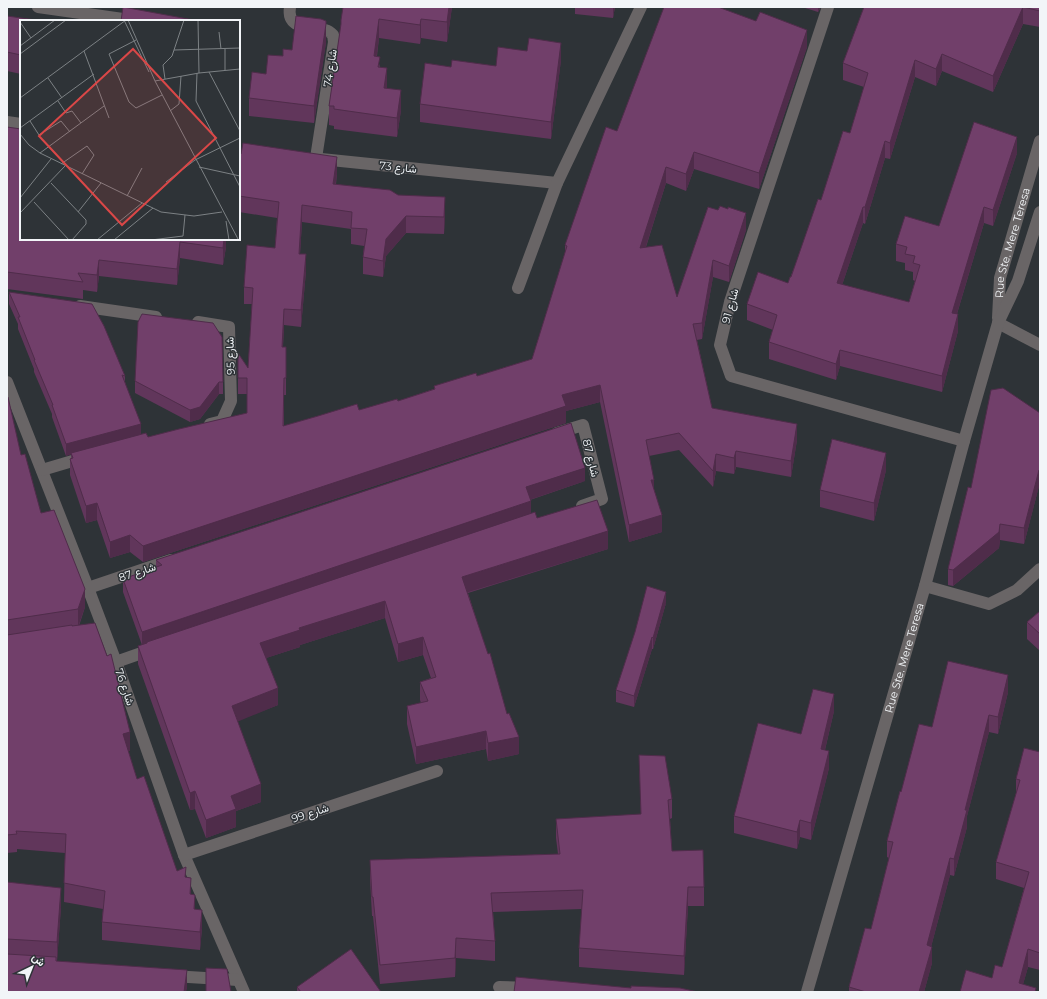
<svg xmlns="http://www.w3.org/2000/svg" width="1047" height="999" viewBox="0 0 1047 999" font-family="Montserrat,Vazirmatn,sans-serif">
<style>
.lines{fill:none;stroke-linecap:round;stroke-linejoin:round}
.minor{stroke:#696566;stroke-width:12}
.wall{fill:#61365b}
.shaded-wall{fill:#4f2c4a}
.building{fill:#713f6a;stroke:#4f2c4a}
.labels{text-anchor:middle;stroke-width:3;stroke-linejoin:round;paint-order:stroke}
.street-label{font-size:11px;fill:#f2f5f8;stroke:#2e3337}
.inset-road{fill:none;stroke:#7c8184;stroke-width:1}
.view{fill:#da4747;fill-opacity:0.15;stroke:#da4747;stroke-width:2}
.inset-edge{fill:none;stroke:#f2f5f8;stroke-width:2}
</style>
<rect width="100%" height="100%" fill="#2e3337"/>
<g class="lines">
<g class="minor">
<polyline points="38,7 137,21"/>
<path d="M 290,7 C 286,32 314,25 328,31 C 329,31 333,35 333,35 L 334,42 L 316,158"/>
<polyline points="828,7 730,302 720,345 731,376 964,441"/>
<polyline points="7,122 21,124"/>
<polyline points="321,159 557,183"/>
<polyline points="518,288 557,183 641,7"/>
<polyline points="80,306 156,317"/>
<path id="s1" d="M 998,318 L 1000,278 L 1040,141"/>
<polyline points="198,322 229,327 231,401 222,421 210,424"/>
<polyline points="998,323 1040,345"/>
<polyline points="7,382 88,588 116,662 184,855 244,992"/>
<polyline points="557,433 583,425 602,499 582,506"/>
<polyline points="42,470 86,457"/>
<polyline points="925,586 989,604 1017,590 1040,569"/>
<polyline points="88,588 171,560"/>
<polyline points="116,662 153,649"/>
<polyline points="184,855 437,771"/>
<polyline points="172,976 238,980"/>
<polyline points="499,987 531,988"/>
<path id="s2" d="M 807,992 L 925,586 L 964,441 L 998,323 L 1018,281 L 1040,212"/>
</g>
</g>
<g class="wall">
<polygon points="452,7 447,42 421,38 420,44 379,38 377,56 380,67 387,88 401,110 397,137 334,129 334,126 329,125 329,106 341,25"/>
<polygon points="575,7 615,7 613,18 575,14"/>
<polygon points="802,7 821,7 818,12"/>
<polygon points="864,7 1040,7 1040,27 1023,24 993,92 942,71 936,86 915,77 890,159 885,158 865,224 863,223 842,285 909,302 915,281 913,280 913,272 905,270 905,263 896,261 896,244 939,226 1017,153 993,226 984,223 957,314 958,331 942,392 840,366 836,380 769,359 769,342 773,330 747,320 747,304 788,283 821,200 850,133 864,87 843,80 843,63"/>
<polygon points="7,16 21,21 21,74 7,71"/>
<polygon points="326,42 314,123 249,116 249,98 266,74 283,56 292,50"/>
<polygon points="807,47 759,189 694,169 686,191 666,183 646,247 677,297 708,207 746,230 729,282 713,277 702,339 697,340 712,408 797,440 791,477 736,467 734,474 716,471 713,487 679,450 649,456 654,491 662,532 629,542 600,402 566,411 566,423 143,562 130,552 110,558 97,520 86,523 70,475 70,459 71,458 71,454 66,456 52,417 52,414 34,372 34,369 18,329 18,324 9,304 9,292 125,376 125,382 141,434 148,437 247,413 247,394 238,394 238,353 248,368 252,304 244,304 244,287 275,248 277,218 239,212 239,154 337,174 336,184 398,195 445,214 444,234 406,233 386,256 383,277 363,274 363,257 364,246 351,244 351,229 302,222 300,254 306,271 301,327 284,325 283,347 286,347 286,395 284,395 284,426 318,416 359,410 398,401 434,389 434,386 477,376 532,359 565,254 565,245 617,131"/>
<polygon points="527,51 561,60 551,139 420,122 420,104 451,67 496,66"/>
<polygon points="7,127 21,239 226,239 226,247 223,265 180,258 177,285 99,276 97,292 83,290 83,299 7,289"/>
<polygon points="135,381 223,382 223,394 219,394 200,419 190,422 135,393"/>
<polygon points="7,397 21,455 41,513 85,607 79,626 130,751 128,751 137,779 177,871 186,877 195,909 202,928 200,950 102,940 102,922 103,909 64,902 65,853 17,849 17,852 7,853"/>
<polygon points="1040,413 1040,486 1039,486 1024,544 1000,540 999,548 953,586 948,585 948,569"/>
<polygon points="886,470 874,521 820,507 820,490"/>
<polygon points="585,481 530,500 531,513 537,518 608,549 468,593 519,754 488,761 486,749 416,764 407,724 407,706 421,703 420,700 420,682 431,678 423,655 398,662 385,618 300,645 300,647 266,658 278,705 237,721 261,802 236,811 236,827 206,838 195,809 190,810 138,664 138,646 142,645 123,592 123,579 156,567 156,560"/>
<polygon points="666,603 653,649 652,649 634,707 616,702 616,690"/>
<polygon points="1040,611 1040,651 1027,639 1027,622"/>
<polygon points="1008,692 998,734 989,732 967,816 967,827 954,876 950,875 931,947 932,963 924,992 849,992 849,987 871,929 889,858 887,857 887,841 901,792"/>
<polygon points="834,711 825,750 829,768 811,840 800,837 797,849 734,833 734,816 801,734"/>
<polygon points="1040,752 1040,970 1028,967 1023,984 1036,992 992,978 1002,967 1024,888 996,879 996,862 1016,794 1016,779"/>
<polygon points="639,755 672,799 672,818 670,819 672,851 704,887 704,906 688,906 684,975 579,967 579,948 582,909 493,912 495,941 495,961 456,958 455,977 380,984 373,916 372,916 370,879 370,860 558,854 556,838 556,819 641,815"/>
<polygon points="7,882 61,907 57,961 187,989 7,992"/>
<polygon points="297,987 381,992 297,992"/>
</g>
<g class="shaded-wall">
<polygon points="449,7 452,7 447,42 447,22"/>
<polygon points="613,7 615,7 613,18"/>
<polygon points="818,7 821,7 818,12"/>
<polygon points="1023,7 1023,24 993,92 993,76"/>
<polygon points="379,19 379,38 374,75 374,56"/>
<polygon points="421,19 421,38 420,44 420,25"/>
<polygon points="326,24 326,42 314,123 314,106"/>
<polygon points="807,30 807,47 759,189 759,173"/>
<polygon points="561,43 561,60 551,139 551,122"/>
<polygon points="942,54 942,71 936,86 936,69"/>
<polygon points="915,60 915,77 890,159 890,143"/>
<polygon points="387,68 387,87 384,107 384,88"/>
<polygon points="401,90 401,110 397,137 397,118"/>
<polygon points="1017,137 1017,153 993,226 993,210"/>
<polygon points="885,141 885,158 865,224 865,207"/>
<polygon points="694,152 694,169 686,191 686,174"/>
<polygon points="337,157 337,174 333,200 333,184"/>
<polygon points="666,167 666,183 640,265 640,248"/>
<polygon points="445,197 445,214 444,234 444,217"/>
<polygon points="302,205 302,222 299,270 299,254"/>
<polygon points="863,207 863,223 837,300 837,283"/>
<polygon points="984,207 984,223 952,330 952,313"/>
<polygon points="746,213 746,230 729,282 729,266"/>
<polygon points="406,216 406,233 386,256 383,277 383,261 386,239"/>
<polygon points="224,239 226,239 226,247 223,265 223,248"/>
<polygon points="180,242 180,258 177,285 177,269"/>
<polygon points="306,254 306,271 301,327 301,310"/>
<polygon points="99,260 99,276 97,292 97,275"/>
<polygon points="713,260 713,277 702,339 702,323"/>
<polygon points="284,309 284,325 282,364 282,347"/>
<polygon points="958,314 958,331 942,392 942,376"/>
<polygon points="840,350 840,366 836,380 836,364"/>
<polygon points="219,382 219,394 200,419 190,422 190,410"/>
<polygon points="600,385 600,402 566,411 566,423 143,562 143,546 562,395"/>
<polygon points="141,424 141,435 66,456 66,444"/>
<polygon points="797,424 797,440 791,477 791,461"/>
<polygon points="736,451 736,467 734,474 734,458"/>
<polygon points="886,453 886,470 874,521 874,503"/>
<polygon points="716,454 716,471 713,487 713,471"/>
<polygon points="585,468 585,481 526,501 526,487"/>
<polygon points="1039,470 1039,486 1024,544 1024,528"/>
<polygon points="651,480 654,480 654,496"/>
<polygon points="531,501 531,515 142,645 142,632"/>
<polygon points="97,503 97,520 86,523 86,506"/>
<polygon points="662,515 662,532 629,542 629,525"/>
<polygon points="1000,524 1000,540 999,548 953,586 953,570"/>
<polygon points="608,531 608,549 462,594 462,577"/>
<polygon points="130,535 130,552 110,558 110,542"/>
<polygon points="85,589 85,607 78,627 78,609"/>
<polygon points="666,592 666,603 653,649 653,638"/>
<polygon points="385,601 385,618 300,645 300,647 260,660 260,643 299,628"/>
<polygon points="423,637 423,655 398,662 398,644"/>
<polygon points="652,637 652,649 634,707 634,696"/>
<polygon points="1008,675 1008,692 998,734 998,717"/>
<polygon points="278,688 278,705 232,724 232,706"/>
<polygon points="834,694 834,711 821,766 821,749"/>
<polygon points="989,715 989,732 967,816 967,827 954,876 954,859 965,810"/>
<polygon points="486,731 486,749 416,764 416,747"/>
<polygon points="130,732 130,751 123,752 123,734"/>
<polygon points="519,737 519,754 488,761 488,743"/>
<polygon points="829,751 829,768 811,840 811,823"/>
<polygon points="261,784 261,802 236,811 236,827 206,838 206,820 231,796"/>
<polygon points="195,791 195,809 190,810 190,793"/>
<polygon points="800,820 800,837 797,849 797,832"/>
<polygon points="950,858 950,875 927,962 927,945"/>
<polygon points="191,878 191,896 190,894"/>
<polygon points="688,887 688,906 684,975 684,956"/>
<polygon points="61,888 61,907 57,961 57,942"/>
<polygon points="195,895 195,913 194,909"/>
<polygon points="202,910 202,928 200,950 200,932"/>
<polygon points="456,938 456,958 455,977 455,958"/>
<polygon points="932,947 932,963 924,992 919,992"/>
<polygon points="1028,949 1028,967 1021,992 1019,983"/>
<polygon points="187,970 187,989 186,992 184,992"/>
</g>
<g class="building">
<polygon points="123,7 199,21 121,21"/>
<polygon points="343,7 449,7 447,22 421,19 420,25 379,19 374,56 380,57 378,67 387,68 384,88 401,90 397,118 334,109 334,106 329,106 341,24 341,20"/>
<polygon points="664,7 718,7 756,21 760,12 807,30 759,173 694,152 686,174 666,167 640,248 662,245 677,297 708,207 718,210 720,206 728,209 728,207 746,213 729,266 713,260 702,323 693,324 712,408 797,424 791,461 736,451 734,458 716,454 713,471 679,433 646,440 654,480 651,480 662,515 629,525 600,385 562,395 566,406 143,546 130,535 110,542 97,503 86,506 70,459 73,458 71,453 146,433 148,437 179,429 247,413 247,378 238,378 238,353 248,368 253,288 244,287 247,245 275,248 279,202 239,196 239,154 241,154 243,143 337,157 333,184 390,190 398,195 445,197 444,217 406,216 386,239 383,261 363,257 367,229 351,228 352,212 302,205 299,254 306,254 301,310 284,309 282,347 286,347 286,378 284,378 283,426 318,416 357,404 359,410 397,399 398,401 435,389 434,386 476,373 477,376 532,359 567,246 565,245 606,127 617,131"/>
<polygon points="864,7 1023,7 993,76 942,54 936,69 915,60 890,143 885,141 865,207 863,207 837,283 909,302 920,265 913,263 915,256 905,254 907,247 896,244 905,216 939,226 974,122 1017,137 993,210 984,207 952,313 958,314 942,376 840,350 836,364 769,342 777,315 747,304 758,272 788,283 790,277 791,277 818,199 821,200 843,131 850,133 868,73 843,63"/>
<polygon points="1023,7 1040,7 1040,11"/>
<polygon points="7,16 43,21 21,21 21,55 7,52"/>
<polygon points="296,16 321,19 326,21 326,24 314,106 249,98 252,72 266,74 268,55 283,56 283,49 292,50"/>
<polygon points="529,38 561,43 551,122 420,104 425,63 451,67 452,60 496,66 498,47 527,51"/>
<polygon points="7,127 21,129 21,239 224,239 223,248 180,242 177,269 99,260 97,275 78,273 83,282 7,272"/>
<polygon points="9,292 92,304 104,326 125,376 122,375 141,424 66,444 52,405 53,405 34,360 35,360 18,317 20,317"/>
<polygon points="142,314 213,323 222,337 223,382 219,382 200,407 190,410 135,381 138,322"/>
<polygon points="1003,388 1040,413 1040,470 1039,470 1024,528 1000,524 999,532 953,570 948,569 968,487 971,488 991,390"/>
<polygon points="7,397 8,397 21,455 25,454 41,513 54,510 85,589 78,609 7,620"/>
<polygon points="571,423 585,468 526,487 531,501 142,632 123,579 162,565 156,560"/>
<polygon points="832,439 886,453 874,503 820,490"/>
<polygon points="597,500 608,531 462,577 488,654 490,653 507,714 509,713 519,737 488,743 486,731 416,747 407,706 428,701 420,682 436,677 423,637 398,644 385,601 299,628 300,630 260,643 278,688 232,706 261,784 231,796 236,809 206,820 195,791 190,793 138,646 147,643 147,642 535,512 537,518"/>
<polygon points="647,586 666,592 653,638 652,637 634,696 616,690 635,632"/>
<polygon points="1040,611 1040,634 1027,622"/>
<polygon points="95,623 107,656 111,654 130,732 123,734 137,779 144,776 177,871 186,867 185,877 191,878 190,894 195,895 194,909 202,910 200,932 102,922 105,891 64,883 66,834 16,831 17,834 7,835 7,635 72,625 72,626"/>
<polygon points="948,661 1008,675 998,717 989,715 965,810 967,810 954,859 950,858 927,945 932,947 919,992 866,992 849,987 865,928 871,929 893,842 887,841 900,791 901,792 919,724 932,727"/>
<polygon points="813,689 834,694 821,749 829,751 811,823 800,820 797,832 734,816 758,723 801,734"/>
<polygon points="1024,748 1040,752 1040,953 1028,949 1019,983 1036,988 1035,992 960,992 966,970 992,978 995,965 1002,967 1029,872 996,862 1020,780 1016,779"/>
<polygon points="639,755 665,756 672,799 668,800 672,851 703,850 704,887 688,887 684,956 579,948 583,890 491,893 495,941 456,938 455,958 380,965 373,897 372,897 370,860 560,854 556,819 641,814"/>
<polygon points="7,882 61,888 57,942 7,939"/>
<polygon points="351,949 381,992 301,992 297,987"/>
<polygon points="7,954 56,957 56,961 187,970 184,992 7,992"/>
<polygon points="206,968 227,969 231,992 206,992"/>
<polygon points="516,977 631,988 631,986 680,988 698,992 514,992"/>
</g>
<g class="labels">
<g class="street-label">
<text transform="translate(330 68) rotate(-81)" y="4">شارع 74</text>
<text transform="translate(398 167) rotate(6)" y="4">شارع 73</text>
<text dy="4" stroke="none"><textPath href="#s1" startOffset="77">Rue Ste. Mere Teresa</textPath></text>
<text transform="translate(730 306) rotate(-74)" y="4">شارع 91</text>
<text transform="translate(230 356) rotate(-92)" y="4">شارع 95</text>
<text transform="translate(591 458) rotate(76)" y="4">شارع 87</text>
<text transform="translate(137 572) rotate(-18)" y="4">شارع 87</text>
<text dy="4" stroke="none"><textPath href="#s2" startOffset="348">Rue Ste. Mere Teresa</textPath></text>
<text transform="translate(125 687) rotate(71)" y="4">شارع 76</text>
<text transform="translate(310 813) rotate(-18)" y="4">شارع 99</text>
</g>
</g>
<g transform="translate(20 20)">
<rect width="220" height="220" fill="#2e3337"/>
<path class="inset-road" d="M 104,0 L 129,52M 108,0 L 135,61 L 218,219M 178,0 L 179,53M 0,2 L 11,18M 199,12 L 201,29M 116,20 L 89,34 L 109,82 L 116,88 L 142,75M 0,26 L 35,0M 205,29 L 205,50M 154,30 L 220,28M 64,31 L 89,98M 0,34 L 46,0M 189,52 L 220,111M 177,53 L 176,81 L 220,167M 28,58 L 42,78M 145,59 L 143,45 L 152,36 L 164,0M 135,61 L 179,53 L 220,49M 0,78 L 106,0M 38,81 L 46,93 L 52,91 L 61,103M 150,91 L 159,84 L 161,56M 10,101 L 19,115 L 41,101 L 50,112M 0,108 L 74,54M 0,114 L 9,125 L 20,133 L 141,192 L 174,196 L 202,192M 20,133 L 84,86M 41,144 L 67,126 L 74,135 L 62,154M 179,147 L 220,156M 146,162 L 175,140 L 220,118M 31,163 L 66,200 L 66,204 L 52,220M 107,176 L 122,148M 0,178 L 31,139M 14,182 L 49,220M 58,192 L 81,163M 0,193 L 45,146M 206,201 L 209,220M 77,220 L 122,183M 94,220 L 133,188M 131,220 L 163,216 L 165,195"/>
<path class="view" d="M 113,29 L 196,118 L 102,205 L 19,116 Z"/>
<rect width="220" height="220" class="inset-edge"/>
</g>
<rect width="1047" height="999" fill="none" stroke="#f2f5f8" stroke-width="16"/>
<g transform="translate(32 967) rotate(43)" stroke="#2e3337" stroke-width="3" paint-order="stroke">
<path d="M0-3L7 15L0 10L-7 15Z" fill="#f2f5f8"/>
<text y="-6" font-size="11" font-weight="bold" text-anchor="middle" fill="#f2f5f8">ش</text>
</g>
</svg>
